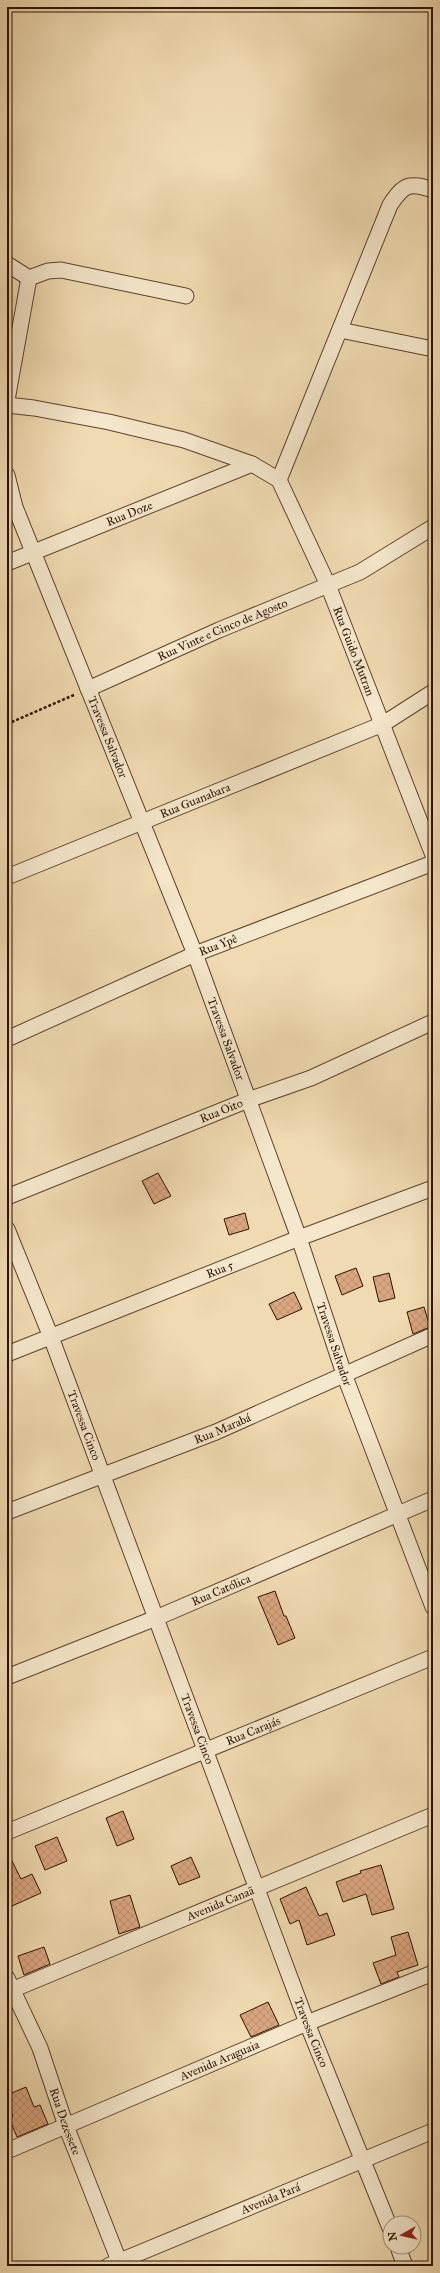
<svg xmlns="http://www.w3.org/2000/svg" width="440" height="2273" viewBox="0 0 440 2273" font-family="'IM FELL Great Primer',serif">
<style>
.building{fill:url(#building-cross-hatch);stroke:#2c1100}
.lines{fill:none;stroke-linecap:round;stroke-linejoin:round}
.minor-casing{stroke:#5d432c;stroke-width:17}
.path{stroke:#2c1100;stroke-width:2.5;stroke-dasharray:3 2;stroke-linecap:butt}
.minor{stroke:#f5e7cc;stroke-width:15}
.labels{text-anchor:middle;stroke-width:4;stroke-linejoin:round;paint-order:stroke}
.street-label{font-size:12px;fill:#2c1100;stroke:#f5e7cc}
</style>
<defs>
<pattern id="building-cross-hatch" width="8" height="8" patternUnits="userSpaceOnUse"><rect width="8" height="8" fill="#daa680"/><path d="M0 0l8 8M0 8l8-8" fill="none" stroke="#bb8e6d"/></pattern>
</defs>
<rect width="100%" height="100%" fill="#f0dab1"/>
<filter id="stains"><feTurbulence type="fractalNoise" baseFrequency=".005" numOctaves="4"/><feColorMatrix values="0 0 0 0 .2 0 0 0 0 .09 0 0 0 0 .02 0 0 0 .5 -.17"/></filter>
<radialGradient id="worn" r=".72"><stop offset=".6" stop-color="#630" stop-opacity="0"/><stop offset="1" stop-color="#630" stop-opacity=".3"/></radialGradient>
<g class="building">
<polygon points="158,1173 171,1196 154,1204 142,1181"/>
<polygon points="245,1213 249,1229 229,1235 224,1219"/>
<polygon points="356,1268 363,1286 342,1295 335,1276"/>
<polygon points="389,1273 395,1298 379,1302 373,1277"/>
<polygon points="294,1292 302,1309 277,1320 269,1304"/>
<polygon points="424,1307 430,1327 413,1334 407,1312"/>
<polygon points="275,1591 284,1616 286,1616 295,1638 278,1645 258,1597"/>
<polygon points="123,1811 134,1839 117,1846 106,1818"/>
<polygon points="57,1837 67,1861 45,1870 35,1846"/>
<polygon points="7,1851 21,1879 32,1874 41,1893 12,1906 7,1896"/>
<polygon points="191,1857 200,1877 179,1885 171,1866"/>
<polygon points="381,1865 394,1909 372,1915 366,1894 343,1902 336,1882 361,1873 360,1871"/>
<polygon points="306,1887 319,1916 327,1913 335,1935 307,1945 299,1920 290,1924 280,1899"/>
<polygon points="130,1895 140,1927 119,1934 110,1901"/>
<polygon points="408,1932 418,1965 397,1972 399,1977 381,1984 373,1963 396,1955 391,1937"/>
<polygon points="44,1947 50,1964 24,1975 18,1956"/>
<polygon points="268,2002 279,2025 251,2037 240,2015"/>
<polygon points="26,2087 34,2107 40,2105 48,2124 17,2137 9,2118 13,2116 7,2103 7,2095"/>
</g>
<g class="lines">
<g class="minor-casing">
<g id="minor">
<polyline points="7,264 29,278 48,271 61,270 186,296"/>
<polyline points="340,330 433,349"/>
<polyline points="7,400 29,278"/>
<path id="s1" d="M 7,405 L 34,408 L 109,422 L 184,440 L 252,464 L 279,480 L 328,585 L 433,855"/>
<path id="s2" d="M 7,475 L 15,507 L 195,954 L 299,1238 L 344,1374 L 433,1607"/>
<path d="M 279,480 L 390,205 C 404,184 409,182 433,190"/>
<path id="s3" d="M 7,563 L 252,464"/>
<path id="s4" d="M 88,689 L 219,630 L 360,572 L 433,527"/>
<path id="s5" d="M 7,877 L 383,724 L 433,692"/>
<path id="s6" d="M 7,1039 L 195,954 L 433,863"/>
<path id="s7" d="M 7,1197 L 248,1100 L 311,1078 L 433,1022"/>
<path id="s8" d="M 7,1229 L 51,1337 L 307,2023 L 390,2228"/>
<path id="s9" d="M 7,1354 L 299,1238 L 433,1188"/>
<path id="s10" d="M 7,1512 L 216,1432 L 433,1335"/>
<path id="s11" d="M 7,1677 L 156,1618 L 433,1499"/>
<path id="s12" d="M 7,1832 L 433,1657"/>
<path id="s13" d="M 7,1978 L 40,2048 L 66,2126 L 121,2266"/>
<path id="s14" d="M 7,1992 L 433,1815"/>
<path id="s15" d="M 7,2151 L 307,2023 L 433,1973"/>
<polyline points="398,2247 405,2266"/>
<path id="s16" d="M 108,2266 L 433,2131"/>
</g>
</g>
<polyline class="path" points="7,724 74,695"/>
<use href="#minor" class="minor"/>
</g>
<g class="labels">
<g class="street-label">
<text dy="4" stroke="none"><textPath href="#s3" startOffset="132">Rua Doze</textPath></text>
<text dy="4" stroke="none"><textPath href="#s4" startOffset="147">Rua Vinte e Cinco de Agosto</textPath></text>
<text dy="4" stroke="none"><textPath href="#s1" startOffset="471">Rua Guido Mutran</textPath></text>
<text dy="4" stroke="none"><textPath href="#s2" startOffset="281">Travessa Salvador</textPath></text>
<text dy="4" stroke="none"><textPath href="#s5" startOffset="203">Rua Guanabara</textPath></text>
<text dy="4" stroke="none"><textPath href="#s6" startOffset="231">Rua Ypê</textPath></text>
<text dy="4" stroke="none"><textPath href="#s2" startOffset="605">Travessa Salvador</textPath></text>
<text dy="4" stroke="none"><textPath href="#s7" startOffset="231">Rua Oito</textPath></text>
<text dy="4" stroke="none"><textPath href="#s9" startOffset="229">Rua 5</textPath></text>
<text dy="4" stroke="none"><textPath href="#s2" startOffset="929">Travessa Salvador</textPath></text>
<text dy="4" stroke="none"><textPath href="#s8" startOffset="211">Travessa Cinco</textPath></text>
<text dy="4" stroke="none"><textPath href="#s10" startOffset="231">Rua Marabá</textPath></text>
<text dy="4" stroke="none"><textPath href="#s11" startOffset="231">Rua Católica</textPath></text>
<text dy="4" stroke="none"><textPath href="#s8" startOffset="535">Travessa Cinco</textPath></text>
<text dy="4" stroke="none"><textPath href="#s12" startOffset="266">Rua Carajás</textPath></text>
<text dy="4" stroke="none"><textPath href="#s14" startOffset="231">Avenida Canaã</textPath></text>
<text dy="4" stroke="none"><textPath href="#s8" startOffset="859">Travessa Cinco</textPath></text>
<text dy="4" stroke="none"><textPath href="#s15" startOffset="231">Avenida Araguaia</textPath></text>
<text dy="4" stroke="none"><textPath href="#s13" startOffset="155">Rua Dezessete</textPath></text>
<text dy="4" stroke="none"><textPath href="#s16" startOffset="176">Avenida Pará</textPath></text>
</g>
</g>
<rect width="440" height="2273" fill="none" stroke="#f0dab1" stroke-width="24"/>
<rect x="8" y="8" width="424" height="2257" fill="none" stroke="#2c1100" stroke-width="2"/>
<rect x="12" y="12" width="416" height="2249" fill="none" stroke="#2c1100"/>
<g transform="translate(402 2235) rotate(262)"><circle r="19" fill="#f5e7cc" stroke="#a5917a"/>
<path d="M0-3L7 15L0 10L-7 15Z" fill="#8f2418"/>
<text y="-6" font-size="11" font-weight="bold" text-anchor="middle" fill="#2c1100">N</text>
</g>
<rect width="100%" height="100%" filter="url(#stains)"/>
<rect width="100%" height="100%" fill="url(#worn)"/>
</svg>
